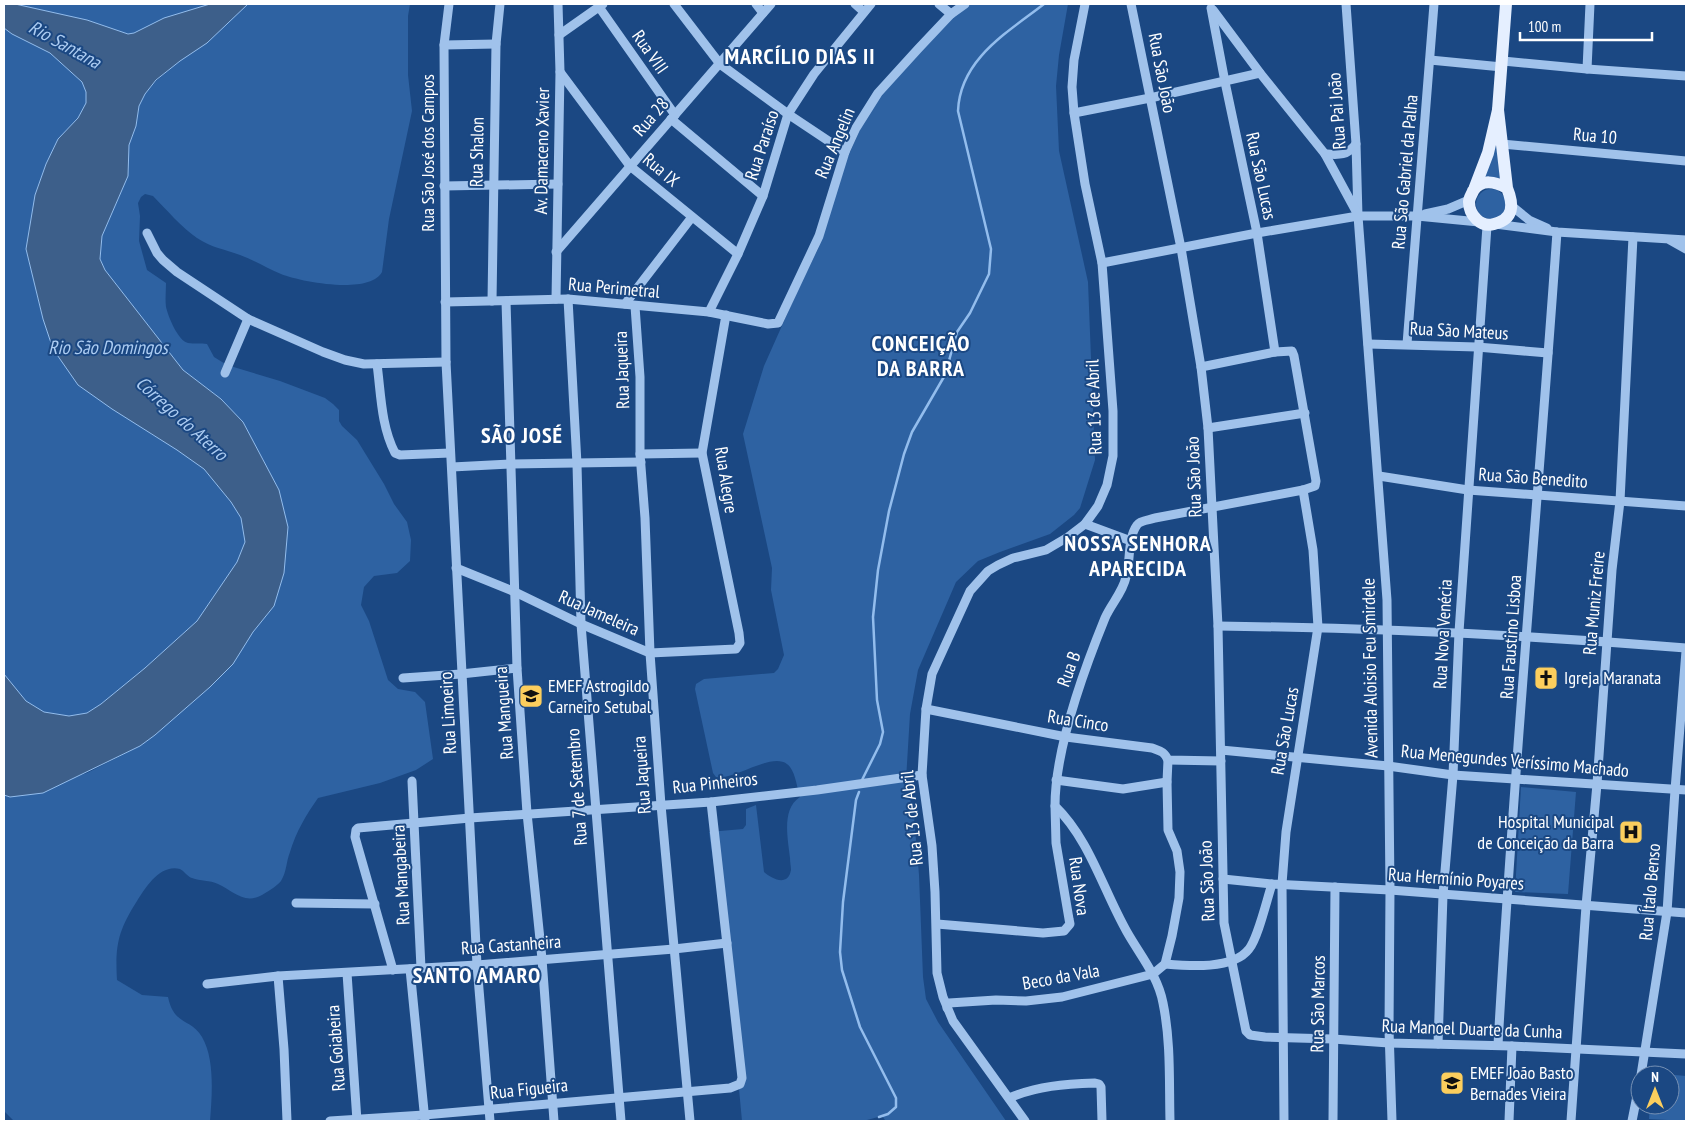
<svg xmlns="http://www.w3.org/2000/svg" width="1690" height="1125" viewBox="0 0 1690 1125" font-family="'PT Sans Narrow',sans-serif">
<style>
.green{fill:#2e62a2}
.water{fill:#3d5f8a;stroke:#93bded}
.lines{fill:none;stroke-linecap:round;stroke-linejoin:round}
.stream{stroke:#93bded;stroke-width:2.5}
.minor{stroke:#a0c2eb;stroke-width:9}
.major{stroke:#e5efff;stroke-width:12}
.labels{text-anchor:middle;stroke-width:4;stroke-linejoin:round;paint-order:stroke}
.street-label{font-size:18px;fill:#fff;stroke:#1b4883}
.poi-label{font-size:18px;fill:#fff;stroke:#1b4883;text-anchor:start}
.water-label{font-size:19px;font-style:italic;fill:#acccf2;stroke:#1b4883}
.district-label{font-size:22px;font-weight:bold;letter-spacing:1px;fill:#fff;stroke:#1b4883}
</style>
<rect width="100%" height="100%" fill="#1b4883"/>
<g class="green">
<polygon points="15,4 210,4 134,33 128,34 87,20"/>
<path d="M 248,4 L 410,4 L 408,16 L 408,75 L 412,111 L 389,219 L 382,272 C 370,295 301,282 281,274 C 267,268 254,260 240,255 C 224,249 212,248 197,238 C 182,228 166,209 153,196 L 145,194 L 141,197 L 138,203 L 140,216 L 139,241 L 147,270 L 166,283 C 166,291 165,299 166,307 C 168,316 178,341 188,343 C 194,344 201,343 207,344 L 214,357 L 227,365 L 280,381 L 325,398 L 333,404 L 339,410 L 339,421 L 342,426 L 357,440 L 384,484 L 394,504 L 407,522 L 411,540 L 410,561 L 397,573 L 374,576 L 364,587 L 361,605 L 369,621 L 388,680 L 398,689 L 415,692 L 425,702 L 433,759 L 416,770 L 380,783 L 318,798 C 306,815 296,832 290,852 C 286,862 287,871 281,881 C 277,886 266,893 260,896 C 243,904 232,890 218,884 C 210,880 200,881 192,878 C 188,877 184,871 180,869 C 160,864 146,887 137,901 C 118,931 115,945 117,980 L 142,995 L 168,997 C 174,1026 191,1018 202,1037 C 215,1059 212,1096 210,1121 L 14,1121 L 4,1111 L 4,795 L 10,797 L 87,773 L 140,746 L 155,735 L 253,632 L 274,606 L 279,490 L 243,422 L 221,399 L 183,370 L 105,270 L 100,259 L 102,236 L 128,176 L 129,145 L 136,126 L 139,106 L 145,94 L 156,81 Z"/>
<path d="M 971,4 L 1068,4 L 1059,55 L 1056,86 L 1059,151 L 1088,282 L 1095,460 L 1080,508 L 1074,515 L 1050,534 L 1000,552 L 978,561 L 956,582 L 918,670 L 910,714 L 906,780 L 914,817 L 919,875 L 923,977 L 926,999 L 938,1022 L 1006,1121 L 881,1121 L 885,1120 L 882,1116 L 863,1121 L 742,1121 L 726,950 L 709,832 L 743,829 L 746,825 L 746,809 L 756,805 L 764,872 C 772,879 788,887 791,870 C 791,867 790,862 790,858 C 788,839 781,809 800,797 C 797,788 796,775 790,767 C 776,748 735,781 716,777 L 713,773 L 695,689 L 696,684 L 704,679 L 774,673 L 778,669 L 784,655 L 771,590 L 772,568 L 743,434 L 764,366 L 797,292 L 818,249 L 839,177 L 870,107 L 948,20 Z"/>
<polygon points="4,28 12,34 50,53 82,82 86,92 86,103 78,118 58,139 46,164 35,195 26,249 43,319 151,434 177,449 204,469 231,502 241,518 245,542 237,562 197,621 145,668 101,704 87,713 69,716 44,712 26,701 4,674"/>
<polygon points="1496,142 1500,178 1484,178"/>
<circle cx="1491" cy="204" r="15"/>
<polygon points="1521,787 1576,792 1568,894 1515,892"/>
<polygon points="1653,1073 1686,1076 1686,1121 1649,1119 1650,1105 1670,1105 1670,1075 1653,1075"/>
</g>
<polygon class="water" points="4,4 15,4 87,20 128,34 134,33 164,18 210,4 248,4 207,43 180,61 156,80 145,94 139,106 136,126 129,145 128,176 102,236 100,259 105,270 183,370 221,399 243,422 279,490 288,527 284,573 274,606 253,632 233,664 210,687 155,735 140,746 43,793 10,797 4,795 4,674 26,701 44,712 69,716 87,713 101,704 145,668 197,621 237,562 245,542 241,518 231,502 204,469 177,450 112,409 78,385 53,349 43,319 26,249 35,195 46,164 58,139 78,118 86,103 86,92 82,82 50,53 12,34 4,28"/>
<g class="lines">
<g class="stream">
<path d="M 862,780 L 880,744 L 883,732 L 877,700 L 873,617 L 878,570 L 889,511 L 904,454 L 912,432 L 945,375 L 957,332 L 970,313 L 989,274 L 991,249 L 958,111 C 960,59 1008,32 1044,4"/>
<polyline points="859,792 856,800 843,902 840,952 842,970 860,1027 896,1098 896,1107 888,1114 879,1117"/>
</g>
<g class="minor">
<polyline points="449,4 444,45 446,362 477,965 490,1121"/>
<polyline points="674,4 720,64 788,114 845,152"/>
<polyline points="756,4 763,13"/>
<polyline points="855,4 864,12"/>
<polyline points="939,4 951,14"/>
<polyline points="1131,4 1181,248 1201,367 1208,428 1218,626 1224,923 1246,1031 1250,1035 1265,1037 1333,1039 1389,1043 1512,1046 1686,1054"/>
<polyline points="1346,4 1356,144 1358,216 1387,600 1390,890 1389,1030 1392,1121"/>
<polyline points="599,7 675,115"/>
<polyline points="1211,8 1225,82 1257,233 1275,352"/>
<polyline points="1213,10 1260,73 1325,154 1357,213"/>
<polyline points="559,35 603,4"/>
<polyline points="444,45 496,44"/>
<polyline points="1430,60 1502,67"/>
<polyline points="1503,61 1587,69 1686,76"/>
<polyline points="1587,69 1590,4"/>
<polyline points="560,72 630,166 738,254"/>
<polyline points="1074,113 1150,98 1260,73"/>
<polyline points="671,119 763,196"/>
<polyline points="1502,144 1686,161"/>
<path d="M 1325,154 C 1339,155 1347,156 1356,144"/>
<polyline points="444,186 558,184"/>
<polyline points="1513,207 1529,220 1547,228"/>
<polyline points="1425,214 1448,209 1469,200"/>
<polyline points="1495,224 1557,232 1686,240"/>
<polyline points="147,233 157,253 163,260 177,272 248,319 323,352 345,360 364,364 446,362"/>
<polyline points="1670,240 1686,249"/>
<polyline points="556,252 771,4"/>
<polyline points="1102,263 1257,233 1358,216 1417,216 1479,222"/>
<polyline points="556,299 560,72 558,4"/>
<polyline points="568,299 577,464 581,624 621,1121"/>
<polyline points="492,301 496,44 500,4"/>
<polyline points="506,301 517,668 527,813 542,959 554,1121"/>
<polyline points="445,302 568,299 709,312 768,324 778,323 819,236 845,152 856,128 878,93 918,49 951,14 965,4"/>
<polyline points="625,304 692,217"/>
<polyline points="635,306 640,377 640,454 645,518 650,653 661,805 690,1121"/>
<polyline points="709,312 738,254 763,196 788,114 814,74 871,4"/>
<polyline points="1368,344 1477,347 1548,353"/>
<path d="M 1407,344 C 1416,230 1426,117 1434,4"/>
<path d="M 377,364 C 381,394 381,426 395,453 L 400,455 L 450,453"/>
<polyline points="225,373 248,319"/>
<polyline points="1208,428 1305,413"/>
<polyline points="640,454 702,453"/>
<polyline points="452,467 511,464 641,462"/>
<polyline points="1379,476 1468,490 1686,506"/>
<polyline points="1085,524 1131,541"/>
<polyline points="456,568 515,592 581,624 650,653 736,649 740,643 739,633 702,453 726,315"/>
<path d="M 1218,626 C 1374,628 1530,635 1686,648"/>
<polyline points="403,678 461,674 517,668"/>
<path d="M 926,709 L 1066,737 L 1152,748 C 1160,751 1164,751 1168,760 L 1221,761"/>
<polyline points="1221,750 1388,766 1453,775 1686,790"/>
<polyline points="1056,780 1123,789 1167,782"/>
<polyline points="412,781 421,968"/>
<polyline points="1223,879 1272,884 1390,890 1686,913"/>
<polyline points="296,903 375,904"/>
<polyline points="937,924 1043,933 1064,931 1070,924 1069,919 1056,843 1055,806"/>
<path d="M 1165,964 C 1188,966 1233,970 1249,949 C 1258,938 1267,899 1272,884"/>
<polyline points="410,969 425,1121"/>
<polyline points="393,970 355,837 356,830 358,828 470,818 711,802 817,790 922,775"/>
<polyline points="347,973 357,1121"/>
<polyline points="278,976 284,1049 287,1121"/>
<polyline points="207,984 278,976 477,965 674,949 727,943"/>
<polyline points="947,1008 949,1003 996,1000 1026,1001 1062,997 1153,974 1165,964 1172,936 1179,898 1180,872 1177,851 1168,830 1167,782 1168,760"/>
<polyline points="1438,1044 1443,895 1453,775 1459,632 1487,226"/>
<path d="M 1498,1045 C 1513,774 1538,503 1557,232"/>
<polyline points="1641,1075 1667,912 1675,790 1686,651"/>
<path d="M 1009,1098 C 1037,1086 1065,1084 1095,1083 L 1099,1084 L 1101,1087 L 1102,1121"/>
<polyline points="330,1121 424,1115 730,1088 740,1084 742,1078 711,802"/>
<polyline points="1025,1121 953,1021 943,997 937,973 935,892 932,846 922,775 926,709 932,674 970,591 988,571 998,565 1013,558 1046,550 1068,537 1085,524 1098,506 1107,485 1113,456 1113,411 1102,263 1085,184 1074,113 1072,87 1074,60 1085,4"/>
<path d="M 1170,1121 C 1169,1082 1171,1042 1163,1003 C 1158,976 1140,955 1127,932 C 1103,890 1090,840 1055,806 C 1055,748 1083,672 1105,618 C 1111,604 1123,592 1126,577 C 1131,561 1127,539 1137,525 C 1140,520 1150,520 1155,518 L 1303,490 L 1315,486 L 1316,481 L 1294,356 L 1292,351 L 1275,352 L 1201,367"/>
<polyline points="1284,1121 1282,884 1286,832 1318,627 1313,550 1303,490"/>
<polyline points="1333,1121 1335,887"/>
<polyline points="1509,1121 1512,1046"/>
<polyline points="1571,1121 1586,906 1597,784 1612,570 1620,501 1633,237"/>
<polyline points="1632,1121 1640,1081"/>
</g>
<g class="major">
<path d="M 1498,110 L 1507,188 C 1514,205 1514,219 1494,224 C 1481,228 1469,215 1469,202 C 1469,198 1472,194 1473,191 C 1481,178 1496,182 1507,188"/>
<polyline points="1475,187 1488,153 1498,110 1506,4"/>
</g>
</g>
<defs>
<g id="church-square" transform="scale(1.25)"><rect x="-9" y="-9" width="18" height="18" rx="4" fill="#fcce5d" stroke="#1b4883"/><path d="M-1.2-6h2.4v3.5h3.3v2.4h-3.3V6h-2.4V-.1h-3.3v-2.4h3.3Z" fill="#111"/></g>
<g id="school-square" transform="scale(1.25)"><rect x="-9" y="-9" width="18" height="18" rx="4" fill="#fcce5d" stroke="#1b4883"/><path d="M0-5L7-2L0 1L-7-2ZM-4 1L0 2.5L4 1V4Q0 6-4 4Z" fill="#111"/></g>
<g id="hospital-square" transform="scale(1.25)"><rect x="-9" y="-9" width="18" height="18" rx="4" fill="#fcce5d" stroke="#1b4883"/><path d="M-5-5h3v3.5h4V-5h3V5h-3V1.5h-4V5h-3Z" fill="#111"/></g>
</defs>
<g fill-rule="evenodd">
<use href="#church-square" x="1546" y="678"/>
<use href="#school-square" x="531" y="696"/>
<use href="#hospital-square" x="1631" y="832"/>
<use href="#school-square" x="1452" y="1083"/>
</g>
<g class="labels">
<g class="street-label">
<text transform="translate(650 52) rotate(55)" y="6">Rua VIII</text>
<text transform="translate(1162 73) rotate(79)" y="6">Rua São João</text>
<text transform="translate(1337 111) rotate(-94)" y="6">Rua Pai João</text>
<text transform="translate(651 117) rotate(-49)" y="6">Rua 28</text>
<text transform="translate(1595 136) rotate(5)" y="6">Rua 10</text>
<text transform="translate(835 143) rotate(-67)" y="6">Rua Angelin</text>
<text transform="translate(762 145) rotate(-72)" y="6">Rua Paraíso</text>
<text transform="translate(542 151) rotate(-89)" y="6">Av. Damaceno Xavier</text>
<text transform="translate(477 152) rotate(-89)" y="6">Rua Shalon</text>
<text transform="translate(428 153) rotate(-90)" y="6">Rua São José dos Campos</text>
<text transform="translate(661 170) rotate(40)" y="6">Rua IX</text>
<text transform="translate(1405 172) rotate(-85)" y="6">Rua São Gabriel da Palha</text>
<text transform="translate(1261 176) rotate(78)" y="6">Rua São Lucas</text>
<text transform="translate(614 288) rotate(5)" y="6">Rua Perimetral</text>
<text transform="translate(1459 331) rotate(3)" y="6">Rua São Mateus</text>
<text transform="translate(622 370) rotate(-92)" y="6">Rua Jaqueira</text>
<text transform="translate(1094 407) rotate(-92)" y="6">Rua 13 de Abril</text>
<text transform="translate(1194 477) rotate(-92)" y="6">Rua São João</text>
<text transform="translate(1533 478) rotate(4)" y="6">Rua São Benedito</text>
<text transform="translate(726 480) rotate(81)" y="6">Rua Alegre</text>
<text transform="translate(1594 603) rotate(-85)" y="6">Rua Muniz Freire</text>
<text transform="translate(599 613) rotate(24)" y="6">Rua Jameleira</text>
<text transform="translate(1443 634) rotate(-87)" y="6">Rua Nova Venécia</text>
<text transform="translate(1511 637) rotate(-86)" y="6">Rua Faustino Lisboa</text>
<text transform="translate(1370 668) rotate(-91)" y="6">Avenida Aloisio Feu Smirdele</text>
<text transform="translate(1069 669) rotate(-70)" y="6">Rua B</text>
<text transform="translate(448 713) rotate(-93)" y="6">Rua Limoeiro</text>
<text transform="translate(504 713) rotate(-94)" y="6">Rua Mangueira</text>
<text transform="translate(1078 721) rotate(9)" y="6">Rua Cinco</text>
<text transform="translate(1285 731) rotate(-80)" y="6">Rua São Lucas</text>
<text transform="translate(1515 761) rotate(5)" y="6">Rua Menegundes Veríssimo Machado</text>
<text transform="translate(642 775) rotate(-94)" y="6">Rua Jaqueira</text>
<text transform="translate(715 783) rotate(-6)" y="6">Rua Pinheiros</text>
<text transform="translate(577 787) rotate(-94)" y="6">Rua 7 de Setembro</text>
<text transform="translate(912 818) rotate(-96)" y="6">Rua 13 de Abril</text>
<text transform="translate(401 875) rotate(-93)" y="6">Rua Mangabeira</text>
<text transform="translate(1456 879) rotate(4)" y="6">Rua Hermínio Poyares</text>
<text transform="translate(1207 881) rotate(-92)" y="6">Rua São João</text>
<text transform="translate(1079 886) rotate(82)" y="6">Rua Nova</text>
<text transform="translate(1650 892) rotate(-85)" y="6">Rua Ítalo Benso</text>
<text transform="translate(511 945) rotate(-4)" y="6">Rua Castanheira</text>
<text transform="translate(1061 977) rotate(-10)" y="6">Beco da Vala</text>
<text transform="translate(1318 1004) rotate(-89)" y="6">Rua São Marcos</text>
<text transform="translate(1472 1029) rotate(2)" y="6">Rua Manoel Duarte da Cunha</text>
<text transform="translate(336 1048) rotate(-94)" y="6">Rua Goiabeira</text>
<text transform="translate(529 1089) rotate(-6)" y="6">Rua Figueira</text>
</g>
<g class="poi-label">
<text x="1564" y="684">Igreja Maranata</text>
<text x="548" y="692">EMEF Astrogildo<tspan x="548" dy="21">Carneiro Setubal</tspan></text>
<text x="1614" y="828" text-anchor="end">Hospital Municipal<tspan x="1614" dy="21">de Conceição da Barra</tspan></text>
<text x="1470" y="1079">EMEF João Basto<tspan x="1470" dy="21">Bernades Vieira</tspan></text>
</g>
<g class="water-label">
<text transform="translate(65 44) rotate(29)" y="7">Rio Santana</text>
<text x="108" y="354">Rio São Domingos</text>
<text transform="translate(182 418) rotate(42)" y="7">Córrego do Aterro</text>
</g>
<g class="district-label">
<text x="800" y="64">MARCÍLIO DIAS II</text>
<text x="921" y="351">CONCEIÇÃO<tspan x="921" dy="25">DA BARRA</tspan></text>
<text x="522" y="443">SÃO JOSÉ</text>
<text x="1138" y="551">NOSSA SENHORA<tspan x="1138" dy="25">APARECIDA</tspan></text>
<text x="477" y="983">SANTO AMARO</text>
</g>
</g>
<rect width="1690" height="1125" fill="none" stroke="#ffffff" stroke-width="10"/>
<g transform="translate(1655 1090)"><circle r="24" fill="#1b4883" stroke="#7691b5"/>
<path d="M0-4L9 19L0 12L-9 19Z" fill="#fcce5d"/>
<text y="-8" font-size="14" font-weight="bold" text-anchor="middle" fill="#ffffff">N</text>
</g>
<path d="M1520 32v8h132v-8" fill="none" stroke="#ffffff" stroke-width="2.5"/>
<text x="1528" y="32" font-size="15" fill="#ffffff" stroke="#1b4883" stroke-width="4" paint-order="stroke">100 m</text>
</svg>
